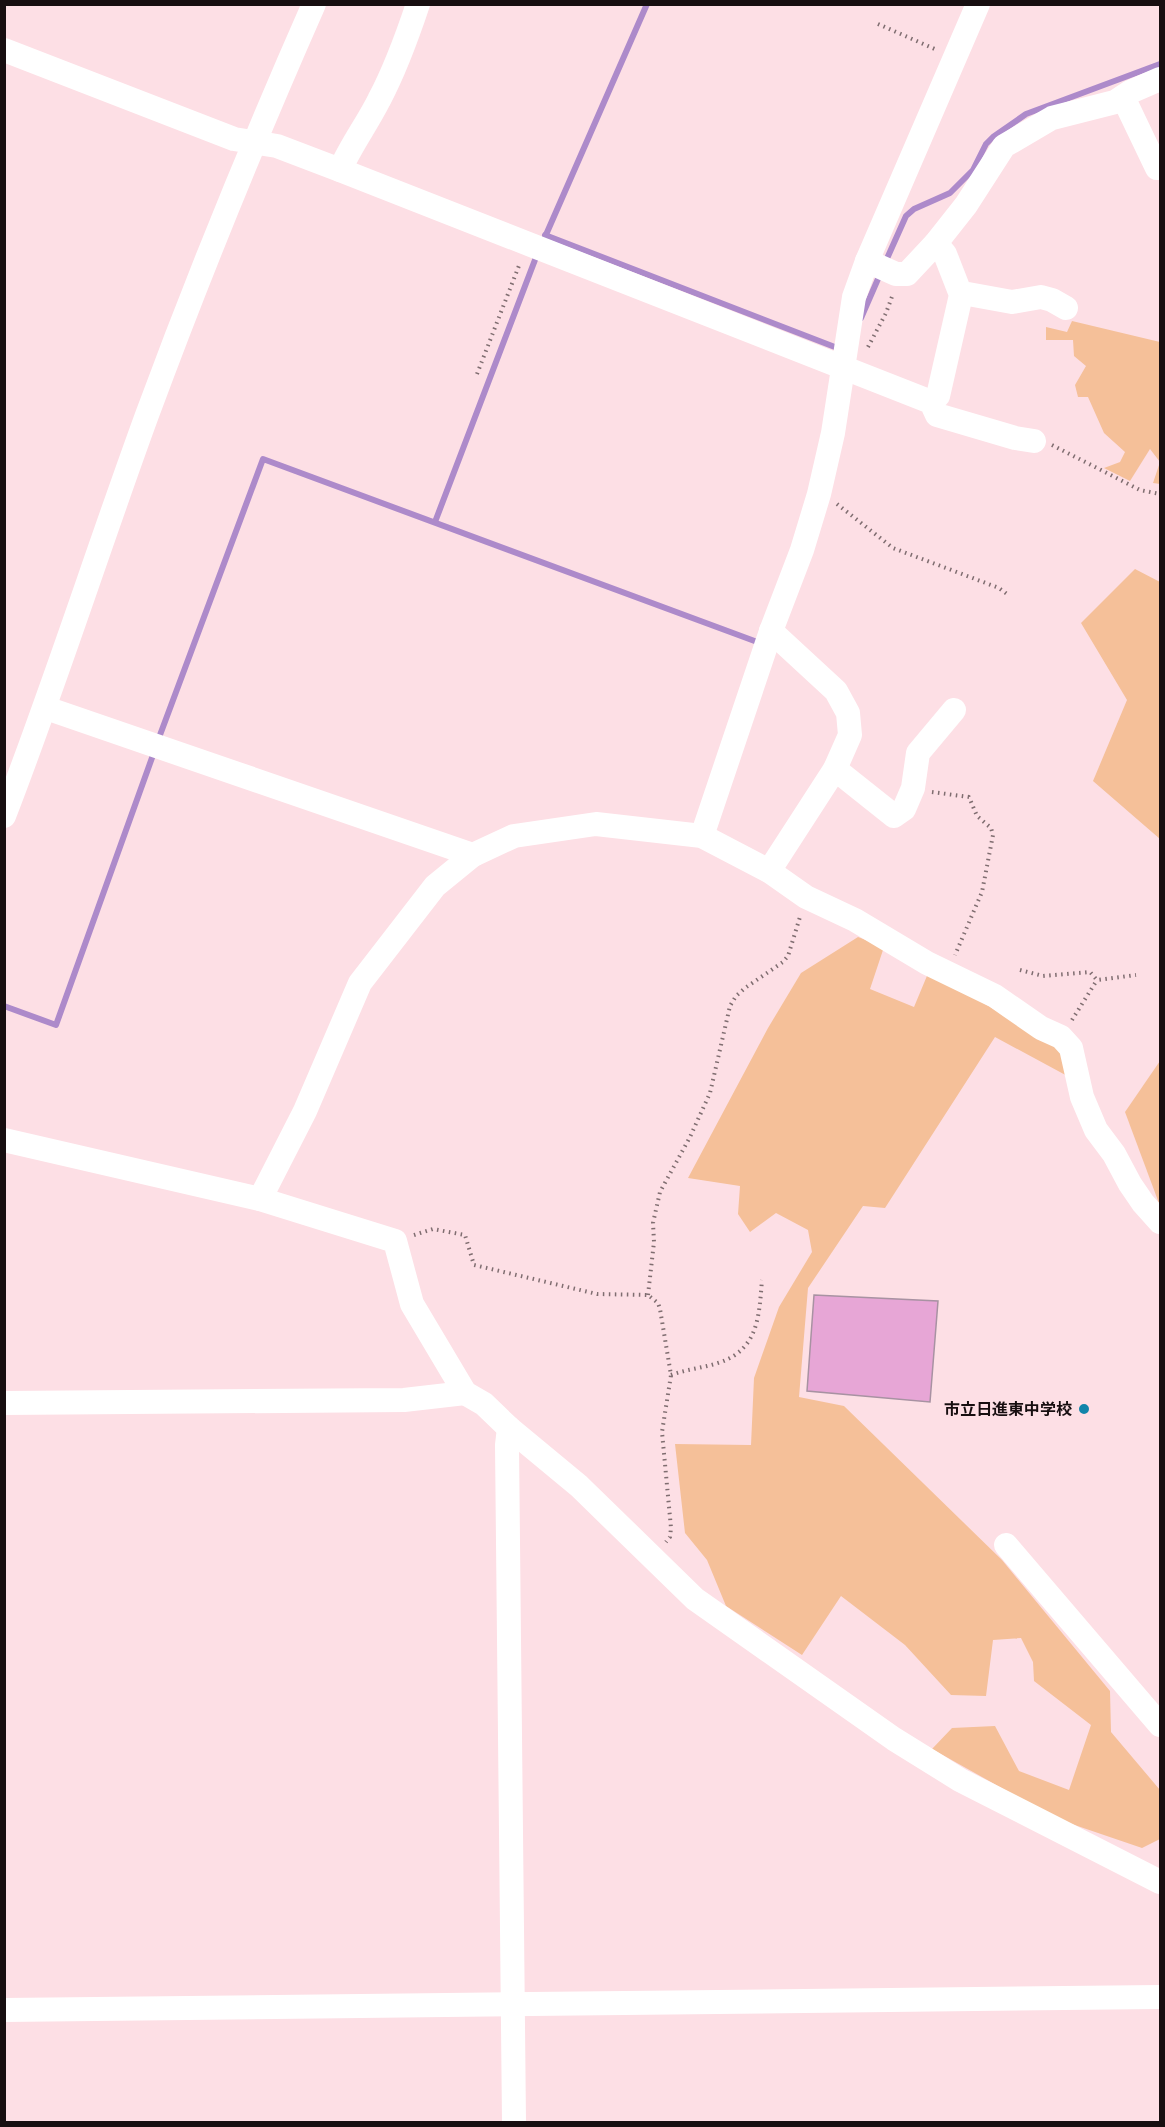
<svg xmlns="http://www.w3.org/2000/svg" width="1165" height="2127" viewBox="0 0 1165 2127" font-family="'IBM Plex Serif','Noto Sans JP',serif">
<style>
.green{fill:#f5c099}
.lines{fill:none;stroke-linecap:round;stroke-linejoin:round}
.stream{stroke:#ad8aca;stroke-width:6}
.building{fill:#e7a6d6;stroke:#a892a2;stroke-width:1.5}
.path{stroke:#7f6d70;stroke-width:4;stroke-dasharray:1.5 4.5;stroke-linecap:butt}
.minor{stroke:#fff;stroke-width:24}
.poi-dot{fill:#1185aa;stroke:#fddfe5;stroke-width:2}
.labels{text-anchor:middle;stroke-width:4.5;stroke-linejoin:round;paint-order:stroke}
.poi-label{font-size:16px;font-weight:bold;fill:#170e10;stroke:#fddfe5;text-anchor:end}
</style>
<rect width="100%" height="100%" fill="#fddfe5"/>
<g class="green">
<polygon points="1072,321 1160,342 1160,484 1153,483 1160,462 1150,449 1130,481 1104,468 1120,462 1125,452 1104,433 1088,397 1078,397 1075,385 1086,366 1074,356 1073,340 1046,340 1046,327 1067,332"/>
<polygon points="1135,569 1160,582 1160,839 1093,781 1127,700 1081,623"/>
<polygon points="858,937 884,947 870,989 914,1007 929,971 1060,1048 1071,1078 995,1037 885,1208 863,1206 808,1288 799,1397 844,1406 1002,1560 1110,1691 1111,1732 1160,1790 1160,1839 1142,1848 1057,1819 932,1749 952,1728 995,1726 1019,1771 1069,1790 1091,1725 1034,1681 1033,1662 1021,1638 993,1640 986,1696 951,1695 905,1645 841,1596 802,1655 726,1606 707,1560 685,1533 675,1444 751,1445 754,1378 779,1307 812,1252 808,1230 776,1213 750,1232 738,1214 740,1186 688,1178 768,1028 801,973"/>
<polygon points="1160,1061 1160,1206 1125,1112"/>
</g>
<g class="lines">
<g class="stream">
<polyline points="545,235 840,349"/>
<polyline points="545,237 647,4"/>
<polyline points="885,263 906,216 914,209 950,193 973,170 986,144 993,137 1026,114 1160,64"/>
<polyline points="861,318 881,272"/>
<polyline points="435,522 538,252"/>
<polyline points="160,735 263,459 760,643"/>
<polyline points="4,1006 56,1025 153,755"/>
</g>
</g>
<polygon class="building" points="814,1295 938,1301 930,1402 807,1391"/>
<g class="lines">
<g class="path">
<polyline points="878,24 937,50"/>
<polyline points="868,347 886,313 893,294"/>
<polyline points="477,374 520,263"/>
<polyline points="1052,445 1140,490 1160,494"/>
<polyline points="837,504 893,548 999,588 1007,594"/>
<polyline points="932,792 969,797 977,816 991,828 993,835 982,892 955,955"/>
<polyline points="1020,970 1043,976 1090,972 1097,980 1136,975"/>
<polyline points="1072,1020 1097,980"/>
<polyline points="414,1235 433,1229 465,1235 474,1265 597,1294 648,1295 658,1303 660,1309 671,1375 662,1432 671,1528 670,1537 666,1542"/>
<polyline points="648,1295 654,1242 653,1223 660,1192 690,1137 710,1093 730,1006 736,996 745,988 783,962 788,956 800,917"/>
<path d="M 671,1375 C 687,1369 704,1368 721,1362 C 759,1348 759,1315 762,1280"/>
</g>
<g class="minor">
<polyline points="4,50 234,139 277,146 340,170 931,402 937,415 1015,438 1034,441"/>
<polyline points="1123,97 1157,168 1160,168"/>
<path d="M 340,170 C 351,145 367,124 379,100 C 395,70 407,37 418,4"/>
<polyline points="867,261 896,274 907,274 936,243 966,205 1004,146 1052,118 1115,102 1130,92 1160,79"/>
<polyline points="961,295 968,294 1012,302 1041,297 1052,300 1066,308"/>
<polyline points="931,402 938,396 961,295 945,254 936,243"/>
<polyline points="46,708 473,855"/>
<polyline points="835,769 894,816 904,809 913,788 918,753 954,710"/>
<path d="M 4,816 C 55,684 98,549 147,415 C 198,277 254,140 314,4"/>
<polyline points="702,836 771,631 802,550 819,494 833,433 854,297 867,261 978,4"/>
<polyline points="769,871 835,769 850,735 848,713 836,691 771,631"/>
<polyline points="4,1140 260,1199 395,1241 412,1304 465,1393 484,1404 509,1428 579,1486 695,1599 894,1739 960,1780 1160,1882"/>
<polyline points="260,1199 305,1111 360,983 435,886 473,855 514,836 596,824 702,836 769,871 806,897 855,920 927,963 995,996 1041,1028 1061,1037 1071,1048 1082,1097 1096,1130 1114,1154 1130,1184 1143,1203 1160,1222"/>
<polyline points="4,1403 404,1400 465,1393"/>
<polyline points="509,1428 507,1445 514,2122"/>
<polyline points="1006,1545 1160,1725"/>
<polyline points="4,2010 1160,1997"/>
</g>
</g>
<circle class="poi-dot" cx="1084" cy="1409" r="6"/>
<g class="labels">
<g class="poi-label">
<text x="1072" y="1415">市立日進東中学校</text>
</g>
</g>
<rect width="1165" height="2127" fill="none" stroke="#170e10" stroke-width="12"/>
</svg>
